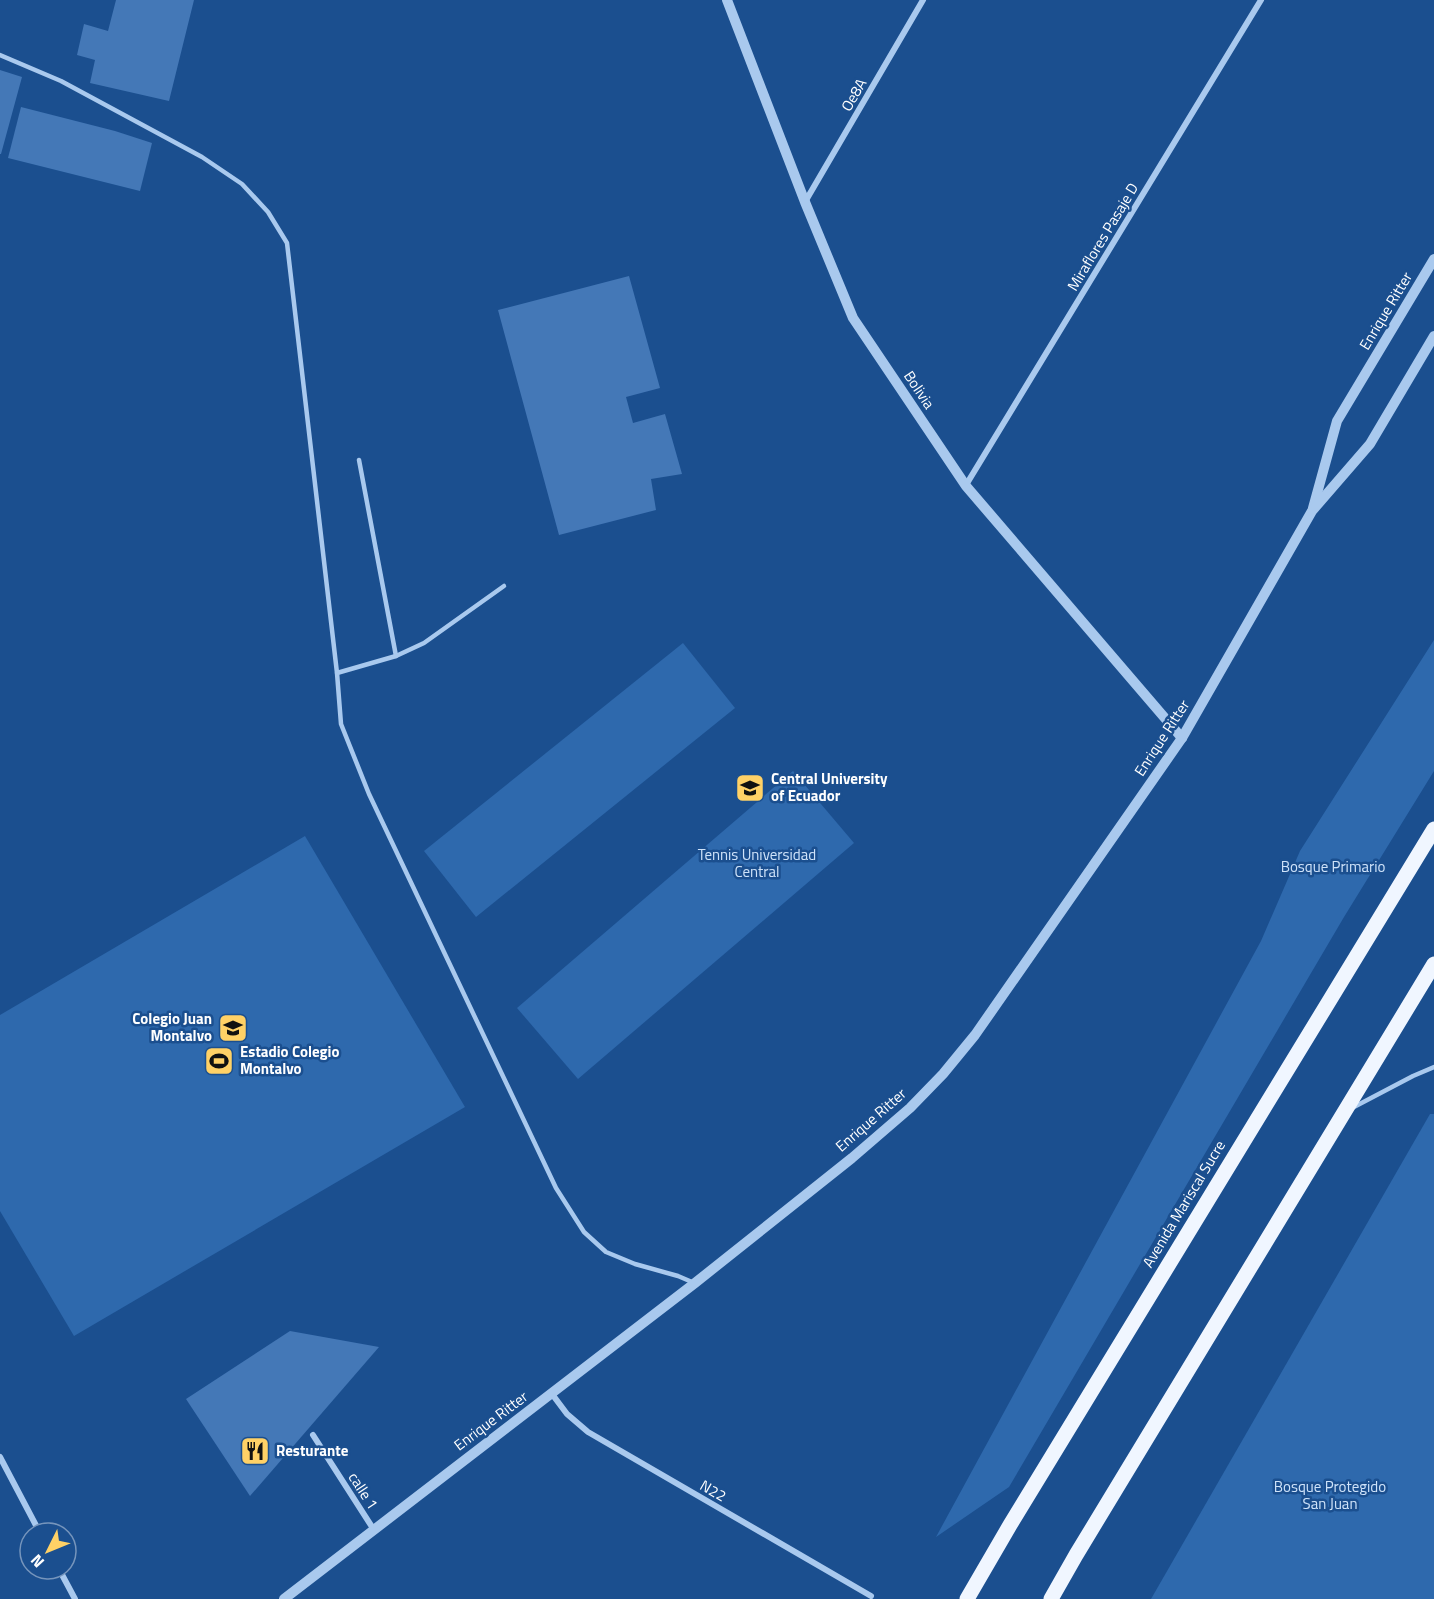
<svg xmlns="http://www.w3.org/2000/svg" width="1434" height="1599" viewBox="0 0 1434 1599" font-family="'Titillium Web',sans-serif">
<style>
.green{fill:#2e69ad}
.building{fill:#4478b7}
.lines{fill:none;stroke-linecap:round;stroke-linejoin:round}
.service{stroke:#a9c9ee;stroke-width:4.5}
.minor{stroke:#a9c9ee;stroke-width:6}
.tertiary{stroke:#a9c9ee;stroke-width:10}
.primary{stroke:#f0f6ff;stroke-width:15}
.labels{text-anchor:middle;stroke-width:5;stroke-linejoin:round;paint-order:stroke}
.street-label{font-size:15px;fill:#fff;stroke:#1b4f8f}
.poi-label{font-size:15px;font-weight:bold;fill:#fff;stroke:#1b4f8f;text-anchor:start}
.park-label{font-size:15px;fill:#cfe3fa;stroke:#1b4f8f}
</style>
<rect width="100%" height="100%" fill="#1b4f8f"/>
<g class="green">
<polygon points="1434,640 1434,771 1344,917 1009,1487 936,1537 1261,941 1300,851"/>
<polygon points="683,643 735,708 476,917 424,851"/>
<polygon points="793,771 854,843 578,1079 517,1008"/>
<polygon points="305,836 465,1107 74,1336 0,1211 0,1015"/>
<polygon points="1430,1114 1434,1114 1434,1599 1151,1599"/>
</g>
<g class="building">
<polygon points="116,0 194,0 169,101 90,83 95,60 77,55 84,24 108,31"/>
<polygon points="0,70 22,77 1,154 0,154"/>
<polygon points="21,107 115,131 152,143 140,191 8,158"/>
<polygon points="629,276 660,388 626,397 633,423 665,414 682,474 651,479 656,510 559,535 498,310"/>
<polygon points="290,1331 379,1347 250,1496 186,1399"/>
</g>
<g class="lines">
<g class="service">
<polyline points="0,55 61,81 202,157 242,184 268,212 287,243 337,673 341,724 369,794 556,1188 584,1232 606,1252 635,1264 678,1276 692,1282"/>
<polyline points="359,460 396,656"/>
<polyline points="337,673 396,656 424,643 504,586"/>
<polyline points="1352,1108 1413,1076 1434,1067"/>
</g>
<g class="minor">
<polyline points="805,202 923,0"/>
<polyline points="966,485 1261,0"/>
<polyline points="552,1394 567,1414 588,1432 871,1596"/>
<polyline points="313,1435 374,1530"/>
<polyline points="0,1457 40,1533"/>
<polyline points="59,1569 75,1599"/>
</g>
<g class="tertiary">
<polyline points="727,0 805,202 853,318 966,486 1182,738"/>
<polyline points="1313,508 1337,421 1434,259"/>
<polyline points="284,1599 695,1283 852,1158 910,1108 943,1074 975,1035 1182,738 1312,511 1370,444 1434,336"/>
</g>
<g class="primary">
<polyline points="967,1599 1010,1525 1434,829"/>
<polyline points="1051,1599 1076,1555 1434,964"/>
</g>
</g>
<defs>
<g id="university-square" transform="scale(1.5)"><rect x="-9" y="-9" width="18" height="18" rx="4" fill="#ffd166" stroke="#1b4f8f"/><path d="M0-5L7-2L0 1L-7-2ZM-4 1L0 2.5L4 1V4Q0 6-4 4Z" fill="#111"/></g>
<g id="school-square" transform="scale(1.5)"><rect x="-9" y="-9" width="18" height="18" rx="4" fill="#ffd166" stroke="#1b4f8f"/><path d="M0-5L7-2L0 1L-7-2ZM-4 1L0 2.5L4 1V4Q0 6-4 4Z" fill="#111"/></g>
<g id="stadium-square" transform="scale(1.5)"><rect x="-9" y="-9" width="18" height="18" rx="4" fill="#ffd166" stroke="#1b4f8f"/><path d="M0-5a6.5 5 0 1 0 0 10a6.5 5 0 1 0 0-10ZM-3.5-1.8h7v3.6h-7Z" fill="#111"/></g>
<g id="restaurant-square" transform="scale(1.5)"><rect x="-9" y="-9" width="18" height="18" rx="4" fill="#ffd166" stroke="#1b4f8f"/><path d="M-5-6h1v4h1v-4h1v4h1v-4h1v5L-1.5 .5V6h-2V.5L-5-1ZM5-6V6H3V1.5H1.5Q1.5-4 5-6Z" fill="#111"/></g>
</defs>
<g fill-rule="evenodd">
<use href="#university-square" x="750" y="788"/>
<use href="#school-square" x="233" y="1028"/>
<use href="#stadium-square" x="219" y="1061"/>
<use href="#restaurant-square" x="255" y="1451"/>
</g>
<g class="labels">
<g class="street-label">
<text transform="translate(854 95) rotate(-60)" y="5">Oe8A</text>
<text transform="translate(1103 237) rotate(-59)" y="5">Miraflores Pasaje D</text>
<text transform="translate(1386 311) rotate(-59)" y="5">Enrique Ritter</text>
<text transform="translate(919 390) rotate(56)" y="5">Bolivia</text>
<text transform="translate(1162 738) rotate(-57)" y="5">Enrique Ritter</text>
<text transform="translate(871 1120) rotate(-41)" y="5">Enrique Ritter</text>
<text transform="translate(1184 1204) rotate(-59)" y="5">Avenida Mariscal Sucre</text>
<text transform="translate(491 1421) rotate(-37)" y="5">Enrique Ritter</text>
<text transform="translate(363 1491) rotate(57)" y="5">calle 1</text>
<text transform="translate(713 1491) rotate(30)" y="5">N22</text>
</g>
<g class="poi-label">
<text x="771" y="784">Central University<tspan x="771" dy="17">of Ecuador</tspan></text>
<text x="212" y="1024" text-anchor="end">Colegio Juan<tspan x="212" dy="17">Montalvo</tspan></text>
<text x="240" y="1057">Estadio Colegio<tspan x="240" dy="17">Montalvo</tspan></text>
<text x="276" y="1456">Resturante</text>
</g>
<g class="park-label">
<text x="757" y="860">Tennis Universidad<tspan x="757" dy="17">Central</tspan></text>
<text x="1333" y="872">Bosque Primario</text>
<text x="1330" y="1492">Bosque Protegido<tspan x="1330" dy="17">San Juan</tspan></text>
</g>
</g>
<g transform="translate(48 1551) rotate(227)"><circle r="28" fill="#1b4f8f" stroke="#7695bc" stroke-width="1.5"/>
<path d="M0-4.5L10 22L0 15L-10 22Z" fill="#ffd166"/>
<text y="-9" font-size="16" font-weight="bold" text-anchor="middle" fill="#ffffff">N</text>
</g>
</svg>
